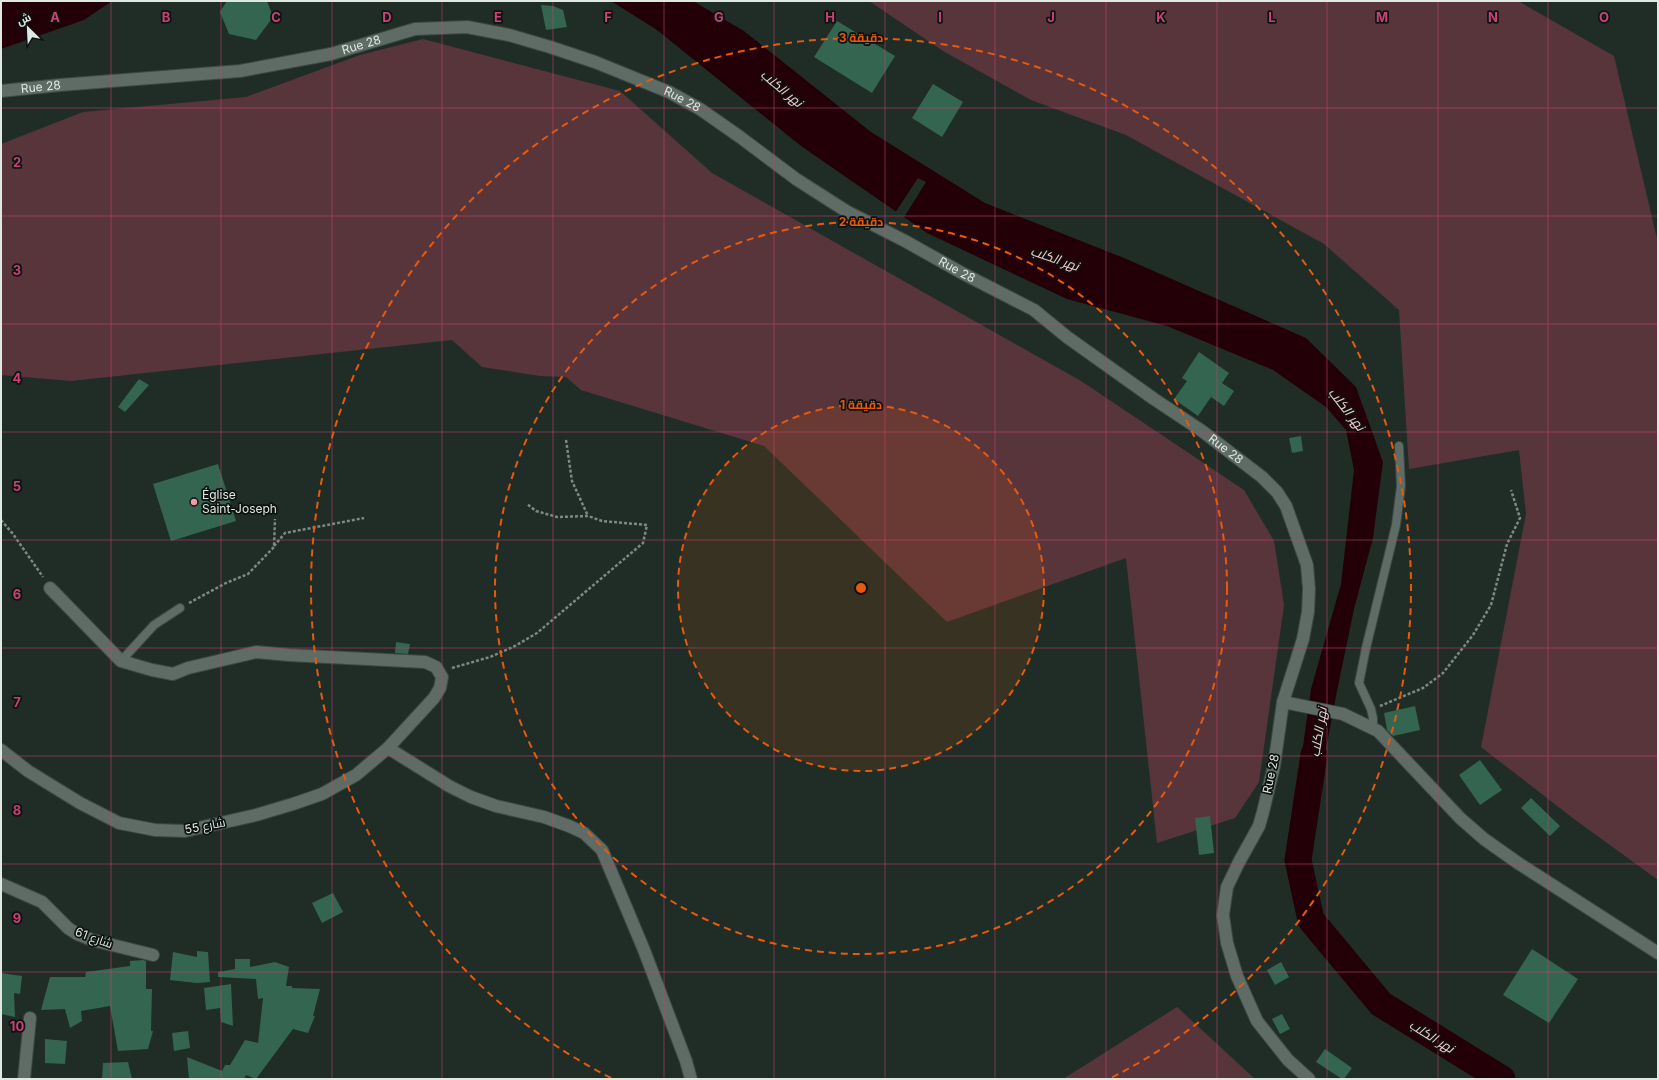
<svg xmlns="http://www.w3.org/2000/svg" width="1659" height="1080" viewBox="0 0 1659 1080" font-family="Inter,Cairo,sans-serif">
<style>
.green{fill:#58353b}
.water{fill:#230008}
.pier{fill:#202d26}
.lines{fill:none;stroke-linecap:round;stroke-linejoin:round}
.river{stroke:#230008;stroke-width:27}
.building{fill:#336550}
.lane-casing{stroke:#3c4842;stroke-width:10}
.street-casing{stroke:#3c4842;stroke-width:14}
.secondary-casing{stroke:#3c4842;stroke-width:14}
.path{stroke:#7e8983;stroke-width:2.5;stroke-dasharray:3 2;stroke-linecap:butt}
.lane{stroke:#5e6c65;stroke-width:8}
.street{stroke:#5e6c65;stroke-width:12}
.secondary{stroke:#5e6c65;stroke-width:12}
.grid{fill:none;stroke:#c84276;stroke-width:1;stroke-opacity:0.55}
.ring{fill:none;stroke:#e8590c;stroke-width:2;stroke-dasharray:7 5}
.poi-dot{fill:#f39aa9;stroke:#0e1311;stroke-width:1.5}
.labels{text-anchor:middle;stroke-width:3.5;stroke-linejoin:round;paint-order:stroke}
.street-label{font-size:12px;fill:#dfe8e3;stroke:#0e1311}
.poi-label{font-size:12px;fill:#dfe8e3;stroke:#0e1311;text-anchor:start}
.water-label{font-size:13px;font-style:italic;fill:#ffccd3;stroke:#0e1311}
.grid-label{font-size:13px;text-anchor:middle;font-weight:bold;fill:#c84276;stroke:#0e1311;stroke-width:3.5;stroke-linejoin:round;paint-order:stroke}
.centre{fill:#e8590c;stroke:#0e1311;stroke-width:2}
.ring-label{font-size:12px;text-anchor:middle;font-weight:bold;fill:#e8590c;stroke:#0e1311;stroke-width:3.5;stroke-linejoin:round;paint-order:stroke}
</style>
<rect width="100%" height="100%" fill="#202d26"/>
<g class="green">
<polygon points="869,1 1518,1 1614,56 1658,243 1658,880 1574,819 1481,747 1526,514 1519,450 1409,469 1399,310 1324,244 1126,135 1031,100 943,51"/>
<polygon points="423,39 620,91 712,173 1081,381 1244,490 1274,541 1284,605 1259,782 1235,818 1157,843 1126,558 947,622 764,446 581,390 566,377 540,376 482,367 452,340 71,381 1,375 1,144 83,112 246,97 360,55"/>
<polygon points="1177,1007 1255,1079 1063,1079"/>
</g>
<g class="water">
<polygon points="1,1 112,1 84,20 1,49"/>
<polygon points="611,1 693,1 744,31 871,132 985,203 1124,258 1306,338 1356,387 1383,462 1373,538 1354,609 1337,691 1318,791 1297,789 1311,689 1341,584 1354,470 1346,430 1326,407 1273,370 1167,326 1067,299 927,233 801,146 657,30"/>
</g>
<polygon class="pier" points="918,178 926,182 903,219 895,213"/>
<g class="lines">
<polyline class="river" points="1314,755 1298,860 1311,920 1381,1004 1502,1079"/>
</g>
<g class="building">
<polygon points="227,1 267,1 273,17 256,40 229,34 220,12"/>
<polygon points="541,5 553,6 563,10 567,27 546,30"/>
<polygon points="837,21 895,56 872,93 814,57"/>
<polygon points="933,84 963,102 942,137 912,118"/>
<polygon points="1199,352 1229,373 1222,383 1234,391 1224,406 1211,397 1198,416 1174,399 1187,381 1182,378"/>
<polygon points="139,379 149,385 125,412 118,407"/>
<polygon points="1301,436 1303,451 1292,453 1289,438"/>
<polygon points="218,464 236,521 171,541 153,484"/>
<polygon points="396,642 410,644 408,654 395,653"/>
<polygon points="1415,706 1420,730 1393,736 1387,730 1384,713"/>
<polygon points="1480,760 1502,790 1480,805 1459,775"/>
<polygon points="1531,798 1560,826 1550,836 1521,808"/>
<polygon points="1210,816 1214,853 1199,855 1195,818"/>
<polygon points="333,893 343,912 322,923 312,903"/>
<polygon points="1532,949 1578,979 1549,1023 1503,995"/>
<polygon points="197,951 208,952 210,982 196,983 170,980 173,952 197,957"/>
<polygon points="235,959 250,959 250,967 275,962 289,967 286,986 292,986 292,988 320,989 313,1016 315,1016 308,1033 293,1029 256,1079 246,1075 244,1079 189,1079 187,1057 222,1071 225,1065 230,1065 245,1040 258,1043 263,998 258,999 256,979 218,977 218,972 235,969"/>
<polygon points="143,960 146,961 146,989 152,989 151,1031 153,1031 148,1049 118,1051 110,1006 81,1011 82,1021 70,1028 65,1009 41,1010 50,977 85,977 86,972 130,966 130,961"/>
<polygon points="1281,962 1289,977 1275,985 1267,970"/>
<polygon points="1,973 22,976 20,994 14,993 15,1017 1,1014"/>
<polygon points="231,984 233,1026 221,1022 220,1008 206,1010 204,988"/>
<polygon points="1282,1014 1290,1029 1280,1034 1272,1019"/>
<polygon points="188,1031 190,1048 174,1051 172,1033"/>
<polygon points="45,1039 67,1041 65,1064 45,1063"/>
<polygon points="1325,1049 1352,1068 1344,1079 1342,1079 1316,1062"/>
<polygon points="128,1062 132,1079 102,1079 103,1063"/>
</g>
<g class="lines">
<g class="lane-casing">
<g id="lane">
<polyline points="121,661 154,625 180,608"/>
<polyline points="1373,728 1373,718 1371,709 1359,683 1366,648 1396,525 1401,486 1399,446"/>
</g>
</g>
<g class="street-casing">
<g id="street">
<polyline points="1283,702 1343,714 1378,731 1460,818 1484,839 1518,863 1658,953"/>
<polyline points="388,748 449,786 471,797 496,806 544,817 569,826 584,833 602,850 644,950 686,1061 691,1079"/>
<polyline points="1,750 28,771 80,803 119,823 155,830 185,831 256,815 293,804 322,794 356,775 388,748 434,698 440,688 442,677 436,667 425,662 289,655 256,652 188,668 173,674 152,670 121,661 50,588"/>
<polyline points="1,884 42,902 68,928 77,934 92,940 153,955"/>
<polyline points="24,1079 30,1018"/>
</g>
</g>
<g class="secondary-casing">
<g id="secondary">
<path id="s1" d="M 1,91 L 60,85 L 240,71 L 331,54 L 415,29 L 467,27 L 509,35 L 550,47 L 595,62 L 669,92 L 700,109 L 740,137 L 796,179 L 846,211 L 905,241 L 962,273 L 1034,310 L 1067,337 L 1154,399 L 1202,431 L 1262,477 L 1277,492 L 1286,506 L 1307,565 L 1309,589 L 1308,612 L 1303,639 L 1283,702 L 1274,766 L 1263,812 L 1259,826 L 1239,862 L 1227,887 L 1223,915 L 1227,943 L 1237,976 L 1257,1021 L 1288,1060 L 1309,1079"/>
</g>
</g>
<g class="path">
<polyline points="566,440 572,481 588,516"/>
<polyline points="1,520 13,534 43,577"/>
<polyline points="274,546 285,533 364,518"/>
<polyline points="189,603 226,583 248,574 274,547 275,519"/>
<polyline points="452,668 490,657 515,646 537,633 643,543 647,525 602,521 588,516 557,517 536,511 527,504"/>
<polyline points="1380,706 1423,688 1443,673 1473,635 1491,605 1507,544 1520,518 1511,490"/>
</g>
<use href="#lane" class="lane"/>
<use href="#street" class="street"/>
<use href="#secondary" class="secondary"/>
</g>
<path class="grid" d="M 111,1 L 111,1079M 221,1 L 221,1079M 332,1 L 332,1079M 442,1 L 442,1079M 553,1 L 553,1079M 664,1 L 664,1079M 774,1 L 774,1079M 885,1 L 885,1079M 995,1 L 995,1079M 1106,1 L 1106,1079M 1217,1 L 1217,1079M 1327,1 L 1327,1079M 1438,1 L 1438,1079M 1548,1 L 1548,1079M 1,108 L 1658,108M 1,216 L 1658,216M 1,324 L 1658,324M 1,432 L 1658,432M 1,540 L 1658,540M 1,648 L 1658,648M 1,756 L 1658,756M 1,864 L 1658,864M 1,972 L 1658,972"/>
<circle cx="861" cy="588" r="183" fill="#e8590c" fill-opacity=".12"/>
<g class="ring">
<circle cx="861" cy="588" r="183"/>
<circle cx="861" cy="588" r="366"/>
<path d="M611 1078A550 550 0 1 1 1111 1078"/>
</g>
<circle class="poi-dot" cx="194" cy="502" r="4"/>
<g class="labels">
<g class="street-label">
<text dy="4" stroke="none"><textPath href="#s1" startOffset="364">Rue 28</textPath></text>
<text dy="4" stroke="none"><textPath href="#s1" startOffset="40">Rue 28</textPath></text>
<text dy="4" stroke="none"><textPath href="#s1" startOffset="700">Rue 28</textPath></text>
<text dy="4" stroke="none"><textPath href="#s1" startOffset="1024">Rue 28</textPath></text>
<text dy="4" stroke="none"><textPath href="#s1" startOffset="1348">Rue 28</textPath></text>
<text transform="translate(1271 774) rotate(-78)" y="4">Rue 28</text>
<text transform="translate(205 826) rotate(-11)" y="4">شارع 55</text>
<text transform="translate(94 938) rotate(20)" y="4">شارع 61</text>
</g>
<g class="poi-label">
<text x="202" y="499">Église<tspan x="202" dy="14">Saint-Joseph</tspan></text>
</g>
<g class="water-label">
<text transform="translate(782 88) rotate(40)" y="5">نهر الكلب</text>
<text transform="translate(1055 258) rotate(19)" y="5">نهر الكلب</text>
<text transform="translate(1347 409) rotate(52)" y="5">نهر الكلب</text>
<text transform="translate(1318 732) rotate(-81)" y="5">نهر الكلب</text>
<text transform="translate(1432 1036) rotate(32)" y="5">نهر الكلب</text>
</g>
</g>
<g class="grid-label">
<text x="55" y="22">A</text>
<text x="166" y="22">B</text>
<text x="276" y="22">C</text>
<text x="387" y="22">D</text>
<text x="498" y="22">E</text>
<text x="608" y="22">F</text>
<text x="719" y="22">G</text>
<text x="830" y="22">H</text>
<text x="940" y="22">I</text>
<text x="1051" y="22">J</text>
<text x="1161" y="22">K</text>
<text x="1272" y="22">L</text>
<text x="1382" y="22">M</text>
<text x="1493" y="22">N</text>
<text x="1604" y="22">O</text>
<text x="17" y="167">2</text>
<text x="17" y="275">3</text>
<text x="17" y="383">4</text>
<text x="17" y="491">5</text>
<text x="17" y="599">6</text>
<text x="17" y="707">7</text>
<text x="17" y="815">8</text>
<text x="17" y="923">9</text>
<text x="17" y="1031">10</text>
</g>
<circle cx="861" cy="588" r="6" class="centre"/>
<g class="ring-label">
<text x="861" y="42">3 دقيقة</text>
<text x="861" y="226">2 دقيقة</text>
<text x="861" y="409">1 دقيقة</text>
</g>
<rect width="1659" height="1080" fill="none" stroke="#dfe8e3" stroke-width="4"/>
<g transform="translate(28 28) rotate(336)" stroke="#0e1311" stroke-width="3" paint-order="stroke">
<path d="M0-3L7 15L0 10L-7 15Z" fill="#dfe8e3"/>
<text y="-6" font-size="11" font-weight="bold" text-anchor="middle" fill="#dfe8e3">ش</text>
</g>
</svg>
